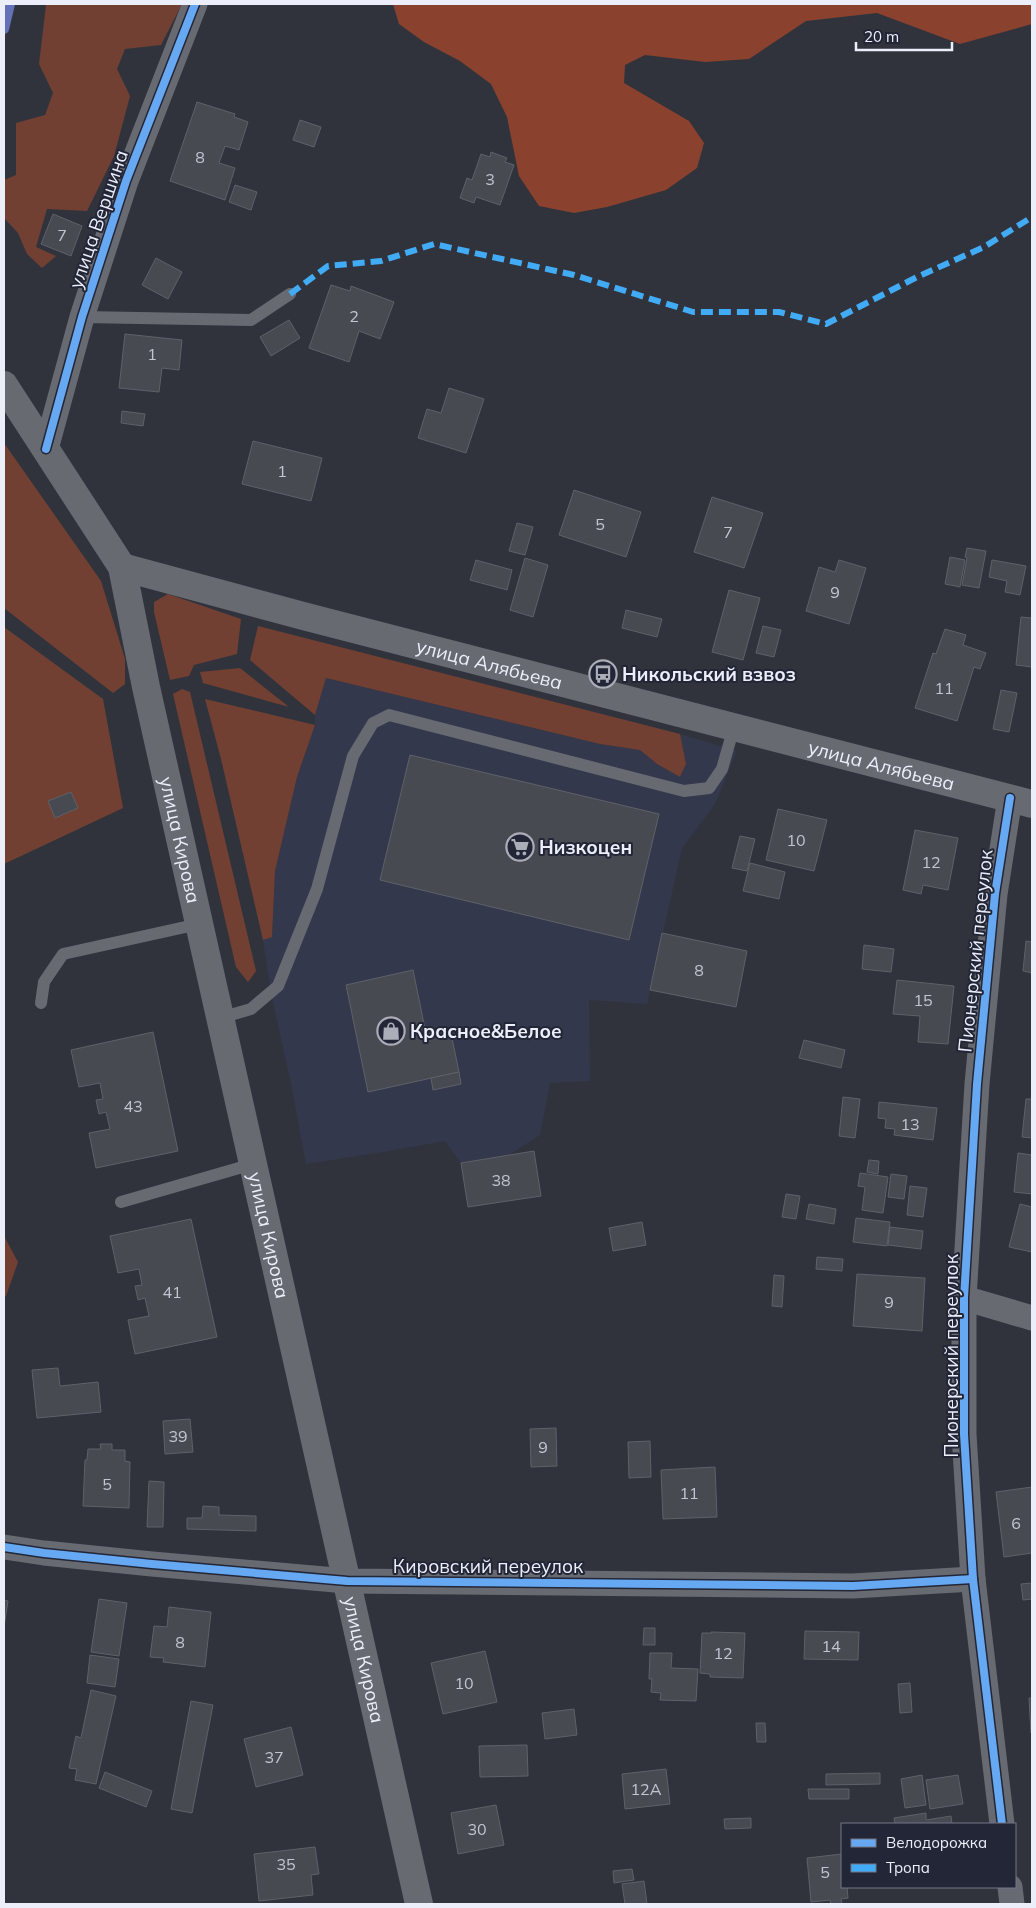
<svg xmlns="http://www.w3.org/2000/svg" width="1036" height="1908" viewBox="0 0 1036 1908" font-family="Mulish,sans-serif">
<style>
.built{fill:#34384d}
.green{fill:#714033;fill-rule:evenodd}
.forest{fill:#8a422e}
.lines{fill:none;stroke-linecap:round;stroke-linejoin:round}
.stream{stroke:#6271b8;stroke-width:10}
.building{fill:#484a52;stroke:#5f6169}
.lane{stroke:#686a72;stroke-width:12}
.street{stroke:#686a72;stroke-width:25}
.secondary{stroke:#686a72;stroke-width:28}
.quiet{stroke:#42abf6;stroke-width:6;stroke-dasharray:12 6;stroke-linecap:butt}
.cycleway-casing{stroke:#222637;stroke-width:11}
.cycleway{stroke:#66a8f1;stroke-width:8}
.labels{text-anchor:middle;stroke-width:4;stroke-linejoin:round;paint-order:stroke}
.number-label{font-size:16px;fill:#c3c6d0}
.street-label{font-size:19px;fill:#eceffa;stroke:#222637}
.poi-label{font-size:19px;font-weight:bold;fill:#eceffa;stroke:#222637;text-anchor:start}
</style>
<rect width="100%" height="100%" fill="#31333c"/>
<polygon class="built" points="326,678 600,744 640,750 657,764 680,777 686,764 680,734 737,751 715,804 682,848 647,1004 589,1000 590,1081 550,1083 540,1135 509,1155 461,1163 445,1141 377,1153 306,1164 291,1083 272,998 263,940 272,936 275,871 297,777 315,725 315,715"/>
<g class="green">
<polygon points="50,4 182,4 161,45 125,49 117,69 130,96 114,156 87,211 47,209 36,247 56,256 42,268 27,254 18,233 4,218 4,180 16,175 16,123 45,115 53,93 39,64 46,5"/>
<polygon points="4,443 101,581 125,659 125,684 113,693 4,608"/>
<polygon points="168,594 241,619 237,654 194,665 189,676 170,680 154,612 154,602"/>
<polygon points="258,626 680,734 686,764 680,777 657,764 640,750 600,744 326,678 315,715 250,660"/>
<path d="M 4,627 L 103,699 L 123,808 L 4,864 ZM 71,792 L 78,808 L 55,818 L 49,801 Z"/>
<polygon points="240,668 289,707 203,683 200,672"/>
<polygon points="182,689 190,692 256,971 248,982 236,967 173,694"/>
<polygon points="205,699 315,725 297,777 275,871 272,937 263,940 221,759"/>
<polygon points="4,1236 18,1262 6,1296 4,1296"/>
</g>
<polygon class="forest" points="393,4 1032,4 1032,24 960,44 877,13 806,21 749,59 705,62 645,55 625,65 624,83 689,121 704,143 697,168 666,190 607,207 574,213 539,206 519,176 507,117 491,84 460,61 424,42 399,24"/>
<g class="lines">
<polyline class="stream" points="4,29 10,4"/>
</g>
<g class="building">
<polygon points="197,102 235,114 234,117 248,122 239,150 225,146 219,163 235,168 225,200 170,181"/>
<polygon points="300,120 321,127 314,147 293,140"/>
<polygon points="491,152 507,158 505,162 514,165 500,205 476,197 474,203 460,198 467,178 472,180 481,154 490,157"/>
<polygon points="235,185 257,192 251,210 229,202"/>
<polygon points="53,214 82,226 71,256 41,244"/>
<polygon points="156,258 182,272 168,299 142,285"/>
<polygon points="331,285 350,291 351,286 394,302 380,339 359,331 349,362 309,348"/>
<polygon points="289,320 300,338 271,356 260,337"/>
<polygon points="125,334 182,340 179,370 162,368 159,392 119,388"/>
<polygon points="449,388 484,399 466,453 418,438 427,409 441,413"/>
<polygon points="122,411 145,414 143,426 121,423"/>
<polygon points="253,441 322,458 311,501 242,484"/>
<polygon points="574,490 641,512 626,557 559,535"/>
<polygon points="712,497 763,513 744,568 694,552"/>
<polygon points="517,523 533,527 525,555 509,551"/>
<polygon points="967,548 986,551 979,588 962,585 967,558 965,557"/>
<polygon points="950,557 965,560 960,587 945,584"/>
<polygon points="525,558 548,565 533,617 510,610"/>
<polygon points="476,560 512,570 507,590 470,580"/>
<polygon points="839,560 866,568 849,624 806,611 819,567 835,572"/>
<polygon points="992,560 1026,566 1020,595 1005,592 1007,581 989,577"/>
<polygon points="729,590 760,598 743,660 712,652"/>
<polygon points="626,610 662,619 657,637 622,628"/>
<polygon points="1021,617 1032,618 1032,667 1016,665"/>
<polygon points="763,626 781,630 774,657 756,653"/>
<polygon points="945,629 966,635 963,645 986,653 980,669 974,667 957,721 915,708 933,653 936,654"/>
<polygon points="1001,690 1017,693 1009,732 993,729"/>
<polygon points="410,755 659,814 629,940 380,880"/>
<polygon points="71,792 78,808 55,818 48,801"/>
<polygon points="778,809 827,820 814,871 766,860"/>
<polygon points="915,830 958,838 948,890 923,885 921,894 903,890"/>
<polygon points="740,836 755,839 747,871 732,868"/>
<polygon points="750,863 785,872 779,899 743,891"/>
<polygon points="662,933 747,951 736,1007 650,990"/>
<polygon points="1026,941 1032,942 1032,973 1023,971"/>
<polygon points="864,945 894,949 891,972 862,969"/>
<polygon points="413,970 426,1034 450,1029 459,1072 368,1092 346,985"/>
<polygon points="897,980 954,986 948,1044 918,1042 920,1016 893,1014"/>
<polygon points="153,1032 178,1151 96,1168 89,1133 110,1129 106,1112 99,1114 96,1100 103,1099 100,1083 79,1087 71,1050"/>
<polygon points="804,1040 845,1050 841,1068 799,1058"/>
<polygon points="459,1072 461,1084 433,1090 431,1078"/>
<polygon points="843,1097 860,1099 855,1138 839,1136"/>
<polygon points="1026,1099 1032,1099 1032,1138 1022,1137"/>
<polygon points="879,1102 937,1108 933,1140 894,1135 895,1129 885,1128 886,1119 878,1118"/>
<polygon points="534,1151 541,1196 468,1207 461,1163"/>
<polygon points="1018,1153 1032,1155 1032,1194 1014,1192"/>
<polygon points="869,1160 879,1161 878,1174 867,1172"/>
<polygon points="860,1173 888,1177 883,1213 862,1210 865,1187 858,1186"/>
<polygon points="891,1174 907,1176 904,1199 888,1197"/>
<polygon points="910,1186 927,1188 923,1217 907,1215"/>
<polygon points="786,1194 800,1196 796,1219 782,1217"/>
<polygon points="809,1204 836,1209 834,1224 806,1219"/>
<polygon points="1020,1204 1032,1207 1032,1252 1009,1247"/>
<polygon points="856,1218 890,1222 887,1246 853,1242"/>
<polygon points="191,1219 217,1337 135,1354 128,1320 149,1316 145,1298 138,1300 135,1286 142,1285 139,1269 118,1273 110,1236"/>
<polygon points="642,1222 646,1245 613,1251 609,1228"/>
<polygon points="890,1227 923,1231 921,1249 888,1245"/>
<polygon points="817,1257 843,1259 842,1271 816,1269"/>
<polygon points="857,1274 925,1278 922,1331 853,1326"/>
<polygon points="774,1275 784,1276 782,1307 772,1306"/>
<polygon points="58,1368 60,1386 98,1382 101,1412 37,1418 32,1370"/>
<polygon points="190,1419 193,1452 165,1454 163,1421"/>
<polygon points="556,1428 557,1466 531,1467 530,1429"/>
<polygon points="650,1441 651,1477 629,1478 628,1442"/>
<polygon points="100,1444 112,1444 112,1450 125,1450 125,1461 130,1462 129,1508 83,1506 85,1460 87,1460 88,1449 101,1449"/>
<polygon points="715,1467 717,1517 663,1519 661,1470"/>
<polygon points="149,1481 164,1482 163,1527 147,1527"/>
<polygon points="1032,1487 1032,1553 1004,1557 996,1492"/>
<polygon points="203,1506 219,1507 219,1515 256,1516 256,1531 187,1529 187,1518 202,1518"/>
<polygon points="1032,1583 1032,1599 1023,1600 1021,1584"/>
<polygon points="99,1599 127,1603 119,1656 91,1652"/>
<polygon points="4,1600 8,1601 4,1627"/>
<polygon points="169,1607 211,1612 205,1667 163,1662 164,1658 150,1657 154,1626 167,1627"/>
<polygon points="644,1628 655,1628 655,1645 643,1645"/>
<polygon points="805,1631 859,1632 858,1660 804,1659"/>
<polygon points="711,1632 745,1633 743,1678 710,1677 710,1674 700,1673 702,1633 712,1633"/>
<polygon points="485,1651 497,1702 443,1714 431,1663"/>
<polygon points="650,1653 672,1653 671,1668 698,1669 696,1701 660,1700 661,1693 651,1692 652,1679 649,1679"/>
<polygon points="90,1655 119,1659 115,1687 87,1683"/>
<polygon points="910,1683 912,1712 900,1713 898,1684"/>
<polygon points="91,1690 116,1696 96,1784 75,1780 77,1769 69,1768 76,1736 81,1738"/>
<polygon points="1029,1698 1032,1698 1032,1732 1031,1733"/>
<polygon points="191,1701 213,1705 192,1813 171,1809"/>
<polygon points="574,1709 577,1735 545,1739 542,1713"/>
<polygon points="756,1723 765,1723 766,1742 757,1742"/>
<polygon points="291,1727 303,1775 256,1787 244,1739"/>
<polygon points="527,1745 528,1776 480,1777 479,1746"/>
<polygon points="666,1769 670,1804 625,1809 622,1774"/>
<polygon points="105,1772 152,1791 146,1807 99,1788"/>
<polygon points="880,1773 880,1784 826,1785 826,1774"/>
<polygon points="922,1775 926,1805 905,1808 901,1779"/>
<polygon points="958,1775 963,1804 930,1809 926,1780"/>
<polygon points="808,1789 849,1789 849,1799 809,1799"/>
<polygon points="496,1805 504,1845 458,1854 451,1813"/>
<polygon points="926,1813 926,1820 951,1816 952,1824 895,1824 894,1818"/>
<polygon points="751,1818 751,1828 725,1829 724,1819"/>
<polygon points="315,1847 319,1874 311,1875 313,1895 259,1901 254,1854"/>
<polygon points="842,1854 842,1887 847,1887 848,1898 841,1899 842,1904 831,1904 830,1900 811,1902 807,1858"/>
<polygon points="632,1869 634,1880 614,1883 613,1871"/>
<polygon points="644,1881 647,1904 625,1904 622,1884"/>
</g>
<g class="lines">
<g class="lane">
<polyline points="82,317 251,320 290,294"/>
<polyline points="41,1003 44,982 63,954 199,924"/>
<polyline points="220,1018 251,1009 278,986 317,889 353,756 373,723 389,715 684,791 709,788 722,769 734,727"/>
<polyline points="121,1202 253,1164"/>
</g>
<g class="street">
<polyline points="46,449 82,317 126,181 195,4"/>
<polyline points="964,1298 1032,1318"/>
<polyline points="4,1547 44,1553 152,1564 347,1581 853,1586 973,1579"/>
<polyline points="1002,1824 973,1579 964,1434 964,1298 977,1084 995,894 1010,798"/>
<polyline points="1010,1887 1012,1904"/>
</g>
<g class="secondary">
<path id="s1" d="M 4,385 L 122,567 L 146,687 L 419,1904"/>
<path id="s2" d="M 122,567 L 307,617 L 1032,804"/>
</g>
<polyline class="quiet" points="290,294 328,266 381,261 434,244 574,275 693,312 779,312 826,324 917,277 984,247 1032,217"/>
<g class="cycleway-casing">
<g id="cycleway">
<polyline points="46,449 82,317 126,181 195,4"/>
<polyline points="4,1547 44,1553 152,1564 347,1581 853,1586 973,1579"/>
<polyline points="1002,1824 973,1579 964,1434 964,1298 977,1084 995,894 1010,798"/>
</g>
</g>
<use href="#cycleway" class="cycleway"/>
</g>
<defs>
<g id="bus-ring" transform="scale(1.4375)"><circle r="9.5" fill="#222637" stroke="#abadb8" stroke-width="1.5"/><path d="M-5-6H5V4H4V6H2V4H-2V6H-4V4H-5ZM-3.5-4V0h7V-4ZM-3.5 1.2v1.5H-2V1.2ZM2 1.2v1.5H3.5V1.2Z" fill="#abadb8"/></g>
<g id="supermarket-ring" transform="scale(1.4375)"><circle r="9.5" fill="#222637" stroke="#abadb8" stroke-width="1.5"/><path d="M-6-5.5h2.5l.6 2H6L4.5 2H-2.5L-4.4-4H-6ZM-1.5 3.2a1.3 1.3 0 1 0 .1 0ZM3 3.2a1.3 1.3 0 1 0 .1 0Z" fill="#abadb8"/></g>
<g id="shop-ring" transform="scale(1.4375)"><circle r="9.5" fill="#222637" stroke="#abadb8" stroke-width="1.5"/><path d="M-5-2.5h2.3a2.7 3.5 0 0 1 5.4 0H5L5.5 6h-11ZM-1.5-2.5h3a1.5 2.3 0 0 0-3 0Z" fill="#abadb8"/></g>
</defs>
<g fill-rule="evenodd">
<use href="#bus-ring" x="603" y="674"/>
<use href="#supermarket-ring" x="520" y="847"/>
<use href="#shop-ring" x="391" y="1031"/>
</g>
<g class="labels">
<g class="number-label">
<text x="200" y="163">8</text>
<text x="490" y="185">3</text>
<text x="62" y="241">7</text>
<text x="354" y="322">2</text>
<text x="152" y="360">1</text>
<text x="282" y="477">1</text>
<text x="600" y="530">5</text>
<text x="728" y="538">7</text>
<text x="835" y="598">9</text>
<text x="944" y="694">11</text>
<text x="796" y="846">10</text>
<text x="931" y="868">12</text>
<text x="699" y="976">8</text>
<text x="923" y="1006">15</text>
<text x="133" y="1112">43</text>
<text x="910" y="1130">13</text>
<text x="501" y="1186">38</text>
<text x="172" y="1298">41</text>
<text x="889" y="1308">9</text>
<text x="178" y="1442">39</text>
<text x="543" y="1453">9</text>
<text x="107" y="1490">5</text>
<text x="689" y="1499">11</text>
<text x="1016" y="1529">6</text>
<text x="180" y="1648">8</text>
<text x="831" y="1652">14</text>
<text x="723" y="1659">12</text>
<text x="464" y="1689">10</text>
<text x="274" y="1763">37</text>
<text x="646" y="1795">12А</text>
<text x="477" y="1835">30</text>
<text x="286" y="1870">35</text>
<text x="825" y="1878">5</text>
</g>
<g class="street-label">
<text transform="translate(98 219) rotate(-71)" y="7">улица Вершина</text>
<text dy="7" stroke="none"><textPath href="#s2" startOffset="380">улица Алябьева</textPath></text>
<text dy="7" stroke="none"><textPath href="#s2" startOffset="785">улица Алябьева</textPath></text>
<text dy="7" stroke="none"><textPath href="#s1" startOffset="496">улица Кирова</textPath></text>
<text transform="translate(975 951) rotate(-84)" y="7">Пионерский переулок</text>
<text dy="7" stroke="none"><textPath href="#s1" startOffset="901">улица Кирова</textPath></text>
<text transform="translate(951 1356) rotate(-90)" y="7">Пионерский переулок</text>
<text x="488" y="1573">Кировский переулок</text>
<text dy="7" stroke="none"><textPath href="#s1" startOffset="1336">улица Кирова</textPath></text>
</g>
<g class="poi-label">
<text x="622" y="681">Никольский взвоз</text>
<text x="539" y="854">Низкоцен</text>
<text x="410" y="1038">Красное&amp;Белое</text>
</g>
</g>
<rect width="1036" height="1908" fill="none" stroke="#eceffa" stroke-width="10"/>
<rect x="841" y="1823" width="175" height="65" fill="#222637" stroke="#737685"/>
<rect x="851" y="1839" width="25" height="8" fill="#66a8f1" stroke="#737685"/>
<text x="886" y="1848" font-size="15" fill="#eceffa">Велодорожка</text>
<rect x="851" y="1864" width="25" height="8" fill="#42abf6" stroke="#737685"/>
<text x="886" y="1873" font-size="15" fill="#eceffa">Тропа</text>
<path d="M856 42v8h96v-8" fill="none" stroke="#eceffa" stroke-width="2.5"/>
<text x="864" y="42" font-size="15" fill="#eceffa" stroke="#222637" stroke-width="4" paint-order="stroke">20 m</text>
</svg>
